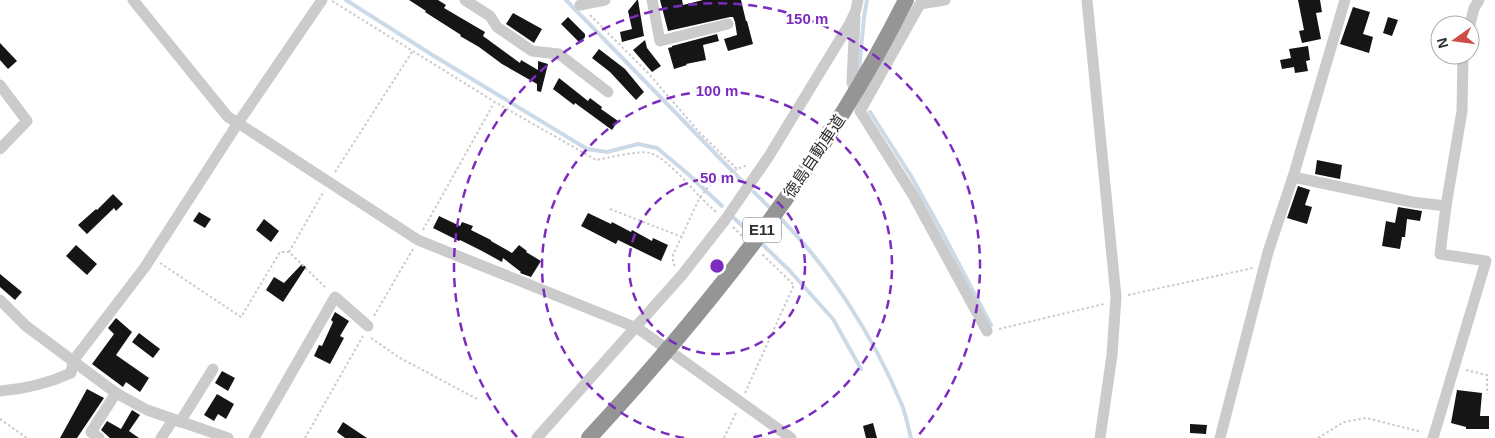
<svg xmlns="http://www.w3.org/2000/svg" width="1495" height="438" viewBox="0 0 1495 438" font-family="Arial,'Noto Sans JP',sans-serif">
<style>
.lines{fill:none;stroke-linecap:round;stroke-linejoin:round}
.stream{stroke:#ccdae7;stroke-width:4}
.building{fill:#151515}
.path{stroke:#cbcbcb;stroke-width:2;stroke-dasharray:2.5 2.5;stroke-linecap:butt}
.minor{stroke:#cbcbcb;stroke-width:11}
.highway-bridge{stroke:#959595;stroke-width:16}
.ring{fill:none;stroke:#7b2cbf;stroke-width:2.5;stroke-dasharray:9 6}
.labels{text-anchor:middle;stroke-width:5;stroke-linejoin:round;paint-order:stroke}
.shield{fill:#fff;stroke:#6d6d6d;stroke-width:1}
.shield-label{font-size:15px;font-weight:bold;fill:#2e2e2e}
.street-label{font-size:16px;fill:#2e2e2e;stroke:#fff}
.centre{fill:#7b2cbf;stroke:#fff;stroke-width:2.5}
.ring-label{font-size:15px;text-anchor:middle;font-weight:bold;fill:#7b2cbf;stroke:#fff;stroke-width:5;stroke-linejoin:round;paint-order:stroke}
</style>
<rect width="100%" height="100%" fill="#fff"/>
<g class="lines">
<g class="stream">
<polyline points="346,0 434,56 587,149 607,152 638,144 657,148 687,173 722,206"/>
<polyline points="566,0 742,181"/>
<polyline points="859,72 864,17 867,0"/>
<polyline points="870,112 911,176 941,230 991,325"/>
<polyline points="754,192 772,210"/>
<path d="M 777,215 C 829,266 874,338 902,405 C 906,415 908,427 911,438"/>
<polyline points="734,218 753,236"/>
<polyline points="759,241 789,270 833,319 861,369"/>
</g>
</g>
<g class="building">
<polygon points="409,0 438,0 446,5 444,8 485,32 483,36 520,63 521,60 538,70 538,61 548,64 541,92 537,91 537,84 502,64 479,47 460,36 461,35 425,12 426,11"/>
<polygon points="637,0 638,0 644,36 622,42 620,32 632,29 628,11"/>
<polygon points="660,0 682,0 683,5 703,0 741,0 746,21 747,21 753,44 728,51 724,39 737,35 735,22 733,17 730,17 668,31"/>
<polygon points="1298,0 1320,0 1322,12 1316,13 1321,39 1302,43 1299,31 1304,30"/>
<polygon points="1353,7 1370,12 1363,34 1373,37 1369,53 1340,44"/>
<polygon points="513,13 542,29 534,43 506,24"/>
<polygon points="568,17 585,34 585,37 580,43 561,24"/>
<polygon points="1388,17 1398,20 1392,36 1383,33"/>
<polygon points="717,34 719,41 703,45 706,60 686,64 687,65 674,69 668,48 672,47 672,46"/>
<polygon points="645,40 647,48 661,66 652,72 633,50"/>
<polygon points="0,43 17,61 8,69 0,60"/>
<polygon points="1308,46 1310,60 1306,61 1308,71 1295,73 1294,67 1282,69 1280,60 1291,58 1289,49"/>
<polygon points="599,49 625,69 644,92 636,100 610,72 592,58"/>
<polygon points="559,78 588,101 590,98 602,107 601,109 618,121 612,130 575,103 574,105 553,89"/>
<polygon points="1317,160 1342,165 1340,179 1315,174"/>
<polygon points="1298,186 1310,190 1305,205 1312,207 1307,224 1287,218"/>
<polygon points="113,194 123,204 116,211 114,208 87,234 78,225 96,209 97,210"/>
<polygon points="1398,207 1422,211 1420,221 1407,219 1405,237 1402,237 1400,249 1382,246 1386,221 1395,223"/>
<polygon points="199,212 211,219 205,228 193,221"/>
<polygon points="588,213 611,224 612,222 631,232 632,230 652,241 653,238 668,245 661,261 618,240 616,244 581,226"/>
<polygon points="439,216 460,226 462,222 473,226 471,230 491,240 491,241 512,253 519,245 527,251 526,252 541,261 531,277 520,273 521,272 503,258 502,262 482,251 460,240 459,241 433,228"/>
<polygon points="264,219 279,231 271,242 256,230"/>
<polygon points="76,245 97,264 87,275 66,256"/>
<polygon points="302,264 306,267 283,302 266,290 274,277 284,283"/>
<polygon points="0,274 22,292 15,300 0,287"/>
<polygon points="335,312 349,321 340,336 344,338 330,364 314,356 319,345 322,346 333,322 331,320"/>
<polygon points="116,318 132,332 116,355 149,378 140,392 126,382 123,387 92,364 114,334 108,328"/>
<polygon points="139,333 160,349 153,358 132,342"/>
<polygon points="222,371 235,378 228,391 215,383"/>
<polygon points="87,389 104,398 77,438 60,438"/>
<polygon points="1457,390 1482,393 1480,416 1489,416 1489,429 1466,429 1466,427 1451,423"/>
<polygon points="217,394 234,404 226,419 218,414 214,421 204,415"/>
<polygon points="132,410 140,415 129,431 139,438 110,438 101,430 107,421 121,429"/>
<polygon points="343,422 367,438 345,438 337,432"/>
<polygon points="873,423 877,438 866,438 863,426"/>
<polygon points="1190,424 1207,425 1206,434 1190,433"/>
</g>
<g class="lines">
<g class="path">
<path d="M 332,1 L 495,102 L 596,160 C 607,158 640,150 650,153 C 665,157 689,185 700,197 L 709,186 L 737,169"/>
<polyline points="590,15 648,73 700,133 737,169 748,165"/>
<polyline points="335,172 412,52"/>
<polyline points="610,209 682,237"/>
<polyline points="733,227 742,236"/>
<polyline points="423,230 494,103"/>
<polyline points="289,252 324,191"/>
<polyline points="160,263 241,317 280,252 289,252 326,288"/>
<polyline points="675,266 673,263 673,255 700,197 716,212"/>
<polyline points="1128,295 1253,268"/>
<polyline points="374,316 413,249"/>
<polyline points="999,329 1104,304"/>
<polyline points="371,338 400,358 479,400"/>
<polyline points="1466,370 1487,375 1487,394"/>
<polyline points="745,393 794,285 762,254"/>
<polyline points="0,419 27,438"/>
<polyline points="305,438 363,336"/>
<polyline points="724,438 736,413"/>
<polyline points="1318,438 1344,422 1366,418 1422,432"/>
</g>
<g class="minor">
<polyline points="133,0 228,117 238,123 418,240 632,326 643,332 791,438"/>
<polyline points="465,0 490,16 497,27 532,51 559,54 608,92"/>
<polyline points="652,0 660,41 728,24"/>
<polyline points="945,0 920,4 860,111 913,195 987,331"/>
<polyline points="1087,0 1116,297 1112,355 1100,438"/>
<polyline points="580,5 605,0"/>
<polyline points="855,17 852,82 856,95"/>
<polyline points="1470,25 1474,8 1479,0"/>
<polyline points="0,85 27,121 0,149"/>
<polyline points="1293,177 1412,202 1446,206 1440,254 1486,261 1433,438"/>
<polyline points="1446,206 1462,111 1463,55"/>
<polyline points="0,300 26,326 116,393 147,410 228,438"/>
<path d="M 0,391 C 25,389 49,383 71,373 L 73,361 L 145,267 L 238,123 L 322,0"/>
<polyline points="180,422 213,369"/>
<polyline points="99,438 91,432 116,393"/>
<polyline points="161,438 173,420"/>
<polyline points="254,438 335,297 368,326"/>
<polyline points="537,438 682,275 725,220 769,156 850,23 856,10 858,0"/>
<polyline points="1220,438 1268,252 1293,177 1345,0"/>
</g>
<path class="highway-bridge" d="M 589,438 C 711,306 825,162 906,0"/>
</g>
<g class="ring">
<circle cx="717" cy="266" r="88"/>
<path d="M684 438A175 175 0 1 1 750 438"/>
<path d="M517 437A263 263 0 1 1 917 437"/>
</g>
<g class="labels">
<rect class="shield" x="743" y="217.5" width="38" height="25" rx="4"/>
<g class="shield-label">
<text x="762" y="235">E11</text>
</g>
<g class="street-label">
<text transform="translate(814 156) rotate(-56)" y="6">徳島自動車道</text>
</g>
</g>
<circle cx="717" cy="266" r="8" class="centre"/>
<g class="ring-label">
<text x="807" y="24">150 m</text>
<text x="717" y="96">100 m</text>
<text x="717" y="183">50 m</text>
</g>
<g transform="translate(1455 40) rotate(256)"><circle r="24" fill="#ffffff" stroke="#ababab"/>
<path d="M0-4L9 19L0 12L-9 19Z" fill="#ce4b47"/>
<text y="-8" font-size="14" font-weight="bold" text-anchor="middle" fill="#2e2e2e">N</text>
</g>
</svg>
